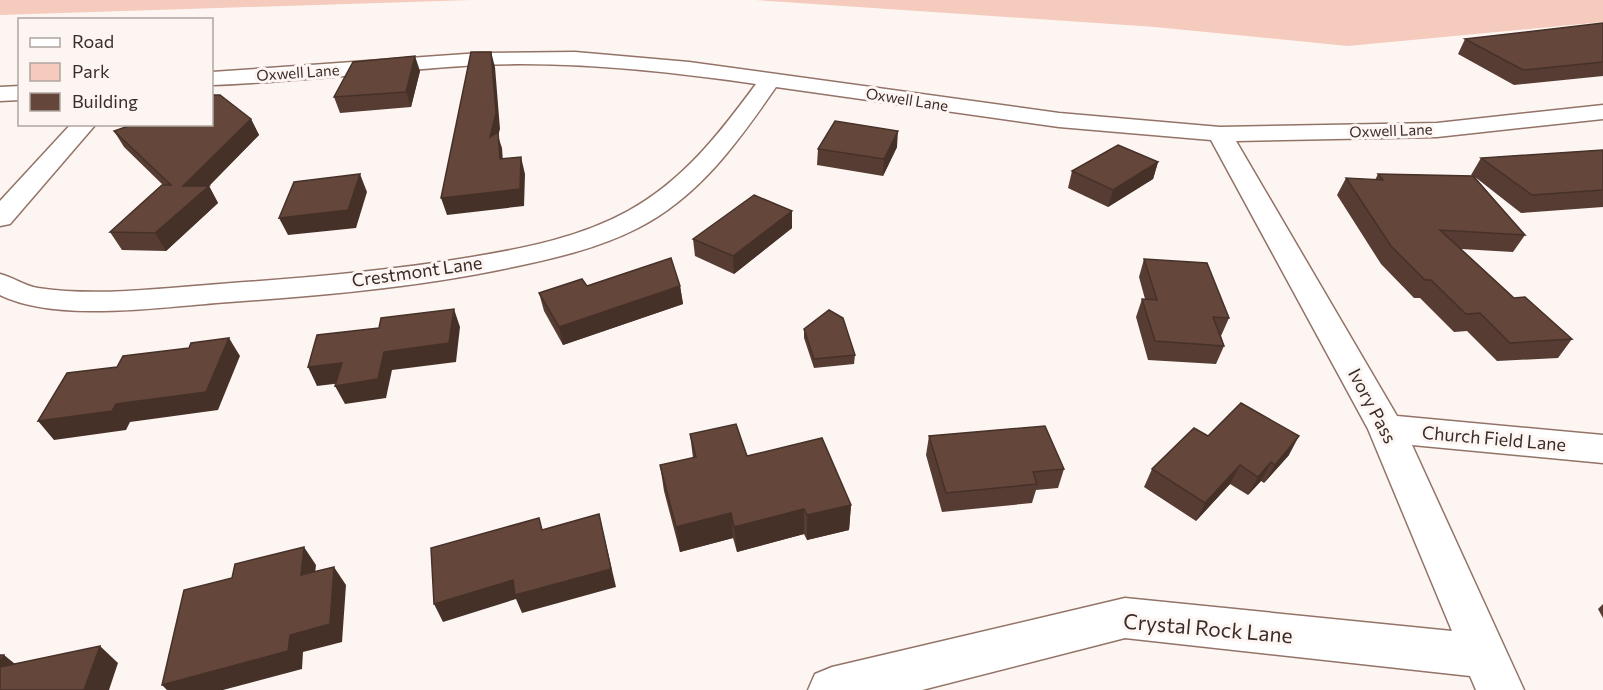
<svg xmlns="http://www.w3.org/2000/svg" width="1603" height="690" viewBox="0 0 1603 690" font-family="Commissioner,sans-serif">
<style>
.green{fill:#f4cbbc}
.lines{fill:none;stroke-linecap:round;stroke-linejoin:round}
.minor-casing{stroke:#937367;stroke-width:3}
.minor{fill:#fff;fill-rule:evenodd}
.wall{fill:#563c33}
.shaded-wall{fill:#463129}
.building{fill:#64463b;stroke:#463129;stroke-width:1.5}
.labels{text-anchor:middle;stroke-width:6;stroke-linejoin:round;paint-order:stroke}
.far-street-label{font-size:15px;fill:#3a2c27;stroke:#fdf5f2}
.street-label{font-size:18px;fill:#3a2c27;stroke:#fdf5f2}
.near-street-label{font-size:21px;fill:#3a2c27;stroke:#fdf5f2}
</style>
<rect width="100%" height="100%" fill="#fdf5f2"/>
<g class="green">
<polygon points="0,0 471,0 0,15"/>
<polygon points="755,0 1603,0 1603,22 1348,46 1155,27"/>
</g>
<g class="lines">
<g class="minor-casing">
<g id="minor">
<path d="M 575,52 L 689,62 L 1059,113 L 1220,127 L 1437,123 L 1603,105 L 1603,119 L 1437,137 L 1236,141 L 1397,416 L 1603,435 L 1603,463 L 1412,445 L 1524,690 L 1476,690 L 1470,676 L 1125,638 L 922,690 L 808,690 L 815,674 L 832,667 L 1125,598 L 1452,631 L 1368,429 L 1211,140 L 1059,127 L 776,87 C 738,142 699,197 638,228 C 599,248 556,258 513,267 C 415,288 315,296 216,303 C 155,308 55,322 0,295 L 0,274 C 13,277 25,286 38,288 C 97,297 161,288 220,284 C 304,278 389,271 472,257 C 526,248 581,237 628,211 C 683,181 720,133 756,84 C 664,71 572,61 479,65 C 390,70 301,82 212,85 L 212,72 L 480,53 Z"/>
<polygon points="20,86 20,100 0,101 0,87"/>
<polygon points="71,124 96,124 10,224 0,226 0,201"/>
</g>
</g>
<use href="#minor" class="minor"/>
</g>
<g class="wall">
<polygon points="1603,23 1603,76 1514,85 1458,54 1465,39"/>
<polygon points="420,71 411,107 340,113 334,97"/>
<polygon points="251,119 259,135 209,186 218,203 166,251 122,250 110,232 163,185 124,147 114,131"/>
<polygon points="897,147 883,176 817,165 818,149"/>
<polygon points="1603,150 1603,207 1521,213 1475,177 1525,235 1513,252 1461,249 1514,298 1572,339 1558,358 1497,361 1467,331 1454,332 1420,298 1414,298 1381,264 1337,195 1346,178 1375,180 1378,174 1473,176 1471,175 1481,158"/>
<polygon points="1158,162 1153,179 1108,207 1068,188 1072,171"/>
<polygon points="792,211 792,228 734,274 695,256 693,239"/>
<polygon points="1144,259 1229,318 1221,336 1224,346 1216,364 1148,360 1136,317 1142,299 1145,299 1139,277"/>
<polygon points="587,286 680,286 683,304 563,345 544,311 539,293"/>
<polygon points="804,329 855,355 854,364 814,368 804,338"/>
<polygon points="690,434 747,456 851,505 849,530 807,540 804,534 737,552 733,538 680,552 664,491 660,465 693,458"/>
<polygon points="929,436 1064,469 1058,488 1036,490 1032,503 942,512 926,455"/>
<polygon points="1208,436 1289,455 1264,483 1261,481 1248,495 1230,484 1196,521 1144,487 1152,469"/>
<polygon points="1603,604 1603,618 1598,609"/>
</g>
<g class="shaded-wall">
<polygon points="491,52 495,67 500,129 498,136 502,148 504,176 490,137"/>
<polygon points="415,56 420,71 411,107 406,92"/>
<polygon points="251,119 259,135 208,187 209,186 218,203 166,251 155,233 183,186"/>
<polygon points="898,131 897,147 883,176 884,159"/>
<polygon points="521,157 525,174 524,206 447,215 441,198"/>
<polygon points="1158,162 1153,179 1108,207 1113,190"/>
<polygon points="360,174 367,192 356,228 288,235 279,218"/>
<polygon points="792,211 792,228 734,274 733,256"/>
<polygon points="680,286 683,304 563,345 559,327"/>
<polygon points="454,309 460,327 456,362 392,370 386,398 345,404 335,386 384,352"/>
<polygon points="229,338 240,356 218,410 130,422 126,430 54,440 38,421 116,404"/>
<polygon points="342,363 350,382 317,386 308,367"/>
<polygon points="1299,436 1289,455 1264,483 1275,465"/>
<polygon points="1271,462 1261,481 1248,495 1258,477"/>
<polygon points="1240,465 1230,484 1196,521 1205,503"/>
<polygon points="851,505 849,530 807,540 807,515"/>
<polygon points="804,509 804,534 737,552 734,527"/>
<polygon points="731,513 733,538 680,552 676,527"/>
<polygon points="599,514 616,587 522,613 516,599 443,622 434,604"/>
<polygon points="304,547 316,565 313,593 301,575"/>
<polygon points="334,567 346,585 342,642 303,652 302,669 223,690 167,690 162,685 290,635"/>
<polygon points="100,646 118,663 109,690 84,690"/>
<polygon points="4,655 25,672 0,670 0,663"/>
</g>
<g class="building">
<polygon points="1603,23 1603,62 1523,70 1465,39"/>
<polygon points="471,52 491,52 496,113 490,137 498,132 500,159 521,157 520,189 441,198"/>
<polygon points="415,56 406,92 334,97 353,62"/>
<polygon points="212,95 220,95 251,119 183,186 209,186 155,233 110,232 162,185 171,185 114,131 134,124 212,124"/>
<polygon points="835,121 898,131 884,159 818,149"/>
<polygon points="1118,145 1158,162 1113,190 1072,171"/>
<polygon points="1603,150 1603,190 1532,195 1481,158"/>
<polygon points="360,174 348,210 279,218 294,182"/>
<polygon points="1378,174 1473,176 1525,235 1440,230 1514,298 1525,297 1572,339 1510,343 1480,313 1466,314 1431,280 1425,280 1391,246 1346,178 1383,180"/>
<polygon points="754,195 792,211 733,256 693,239"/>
<polygon points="671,258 680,286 559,327 539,293 582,279 587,286"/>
<polygon points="1144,259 1207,263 1229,318 1213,317 1224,346 1155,341 1142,299 1157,300"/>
<polygon points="454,309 449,343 384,352 378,379 335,386 342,363 308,367 317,335 379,328 381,318"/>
<polygon points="829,310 843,318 855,355 814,359 804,329"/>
<polygon points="229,338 206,392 116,404 112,411 38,421 67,373 117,367 123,356 189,348 191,343"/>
<polygon points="1241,403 1299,436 1275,465 1271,462 1258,477 1240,465 1205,503 1152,469 1194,428 1208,436"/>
<polygon points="736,424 747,456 822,438 851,505 807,515 804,509 734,527 731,513 676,527 660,465 696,457 690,434"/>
<polygon points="1045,426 1064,469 1033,472 1037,484 946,493 929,436"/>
<polygon points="599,514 611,569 515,595 513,580 434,604 431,548 539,518 542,530"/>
<polygon points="304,547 301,575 334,567 330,624 290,635 288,651 162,685 184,590 232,578 235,564"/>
<polygon points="100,646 84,690 0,690 0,667"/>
<polygon points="0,655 4,655 0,663"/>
</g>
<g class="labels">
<g class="far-street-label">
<text transform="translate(298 73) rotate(-4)" y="5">Oxwell Lane</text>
<text transform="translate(907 100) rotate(9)" y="5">Oxwell Lane</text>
<text transform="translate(1391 131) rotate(-2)" y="5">Oxwell Lane</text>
</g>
<g class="street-label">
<text transform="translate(417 272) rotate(-8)" y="6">Crestmont Lane</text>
<text transform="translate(1372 406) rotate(62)" y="6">Ivory Pass</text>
<text transform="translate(1494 439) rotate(5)" y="6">Church Field Lane</text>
</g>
<g class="near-street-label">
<text transform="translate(1208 629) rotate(5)" y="7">Crystal Rock Lane</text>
</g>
</g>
<rect x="18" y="18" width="195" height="108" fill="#fdf5f2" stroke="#afa5a1" stroke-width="1.5"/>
<rect x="30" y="38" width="30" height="9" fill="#ffffff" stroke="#afa5a1" stroke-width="1.5"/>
<text x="72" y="48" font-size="18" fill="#3a2c27">Road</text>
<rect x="30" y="63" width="30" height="18" fill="#f4cbbc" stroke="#afa5a1" stroke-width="1.5"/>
<text x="72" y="78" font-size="18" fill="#3a2c27">Park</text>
<rect x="30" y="93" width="30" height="18" fill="#64463b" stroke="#afa5a1" stroke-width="1.5"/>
<text x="72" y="108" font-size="18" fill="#3a2c27">Building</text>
</svg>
